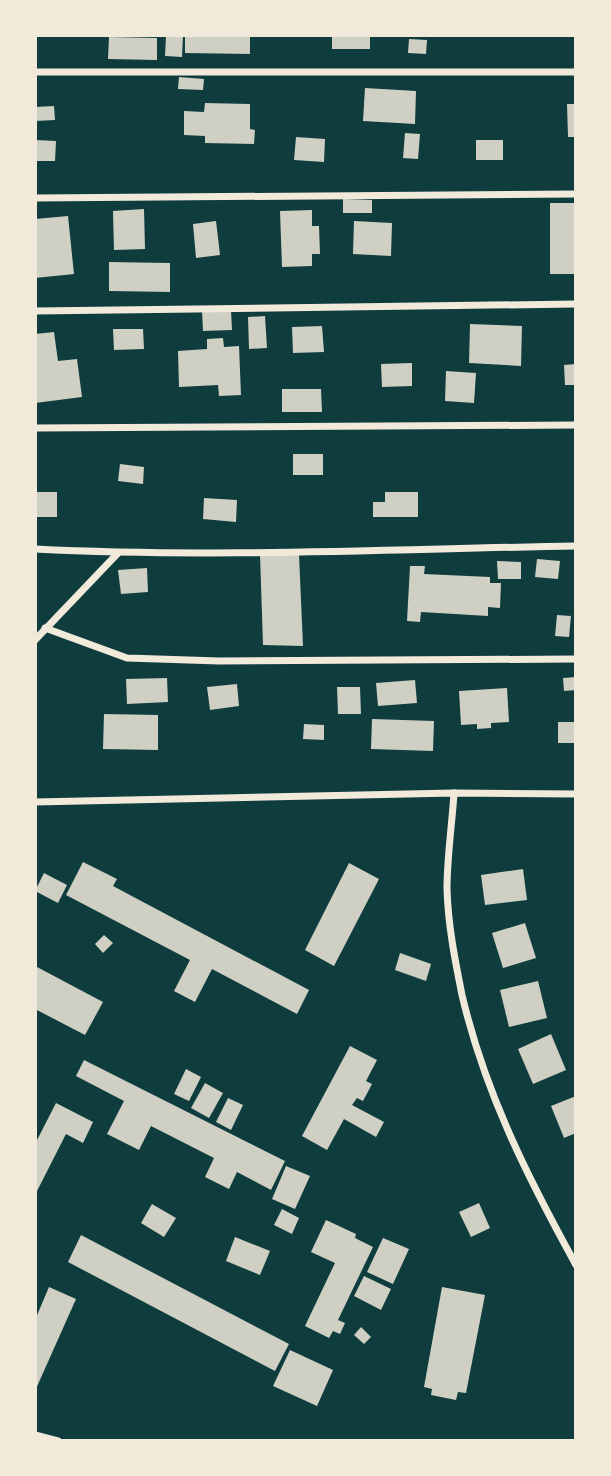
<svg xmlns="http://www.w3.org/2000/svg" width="611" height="1476" viewBox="0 0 611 1476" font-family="'Fira Sans Condensed',sans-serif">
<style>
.building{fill:#cfcfc3}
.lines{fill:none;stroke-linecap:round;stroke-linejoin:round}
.minor{stroke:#f1e9da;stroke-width:7}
</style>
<rect width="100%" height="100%" fill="#0f3d3e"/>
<g class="building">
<polygon points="166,35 183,35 182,57 165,56"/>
<polygon points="185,35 250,35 250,54 185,53"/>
<rect x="332" y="35" width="38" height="14"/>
<polygon points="109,37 157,38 157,60 108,59"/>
<polygon points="409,39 427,40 426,54 408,53"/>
<polygon points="179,77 204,79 203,90 178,89"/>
<polygon points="365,88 416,91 415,124 363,121"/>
<polygon points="205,103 250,104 250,129 255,130 254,144 205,143 205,136 184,135 184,111 204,112"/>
<polygon points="567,104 576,104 576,137 568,137"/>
<polygon points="54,106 55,120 35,121 35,107"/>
<polygon points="405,133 420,134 418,159 403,158"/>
<polygon points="296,137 325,139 324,162 294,160"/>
<polygon points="35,140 56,141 55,161 35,161"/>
<rect x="476" y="140" width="27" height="20"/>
<polygon points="343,199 372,200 372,213 343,213"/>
<rect x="550" y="203" width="26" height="71"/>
<polygon points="144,209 145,249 114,250 113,211"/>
<polygon points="312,210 312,226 319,226 320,254 312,254 312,266 282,267 280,211"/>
<polygon points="68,216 74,274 35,278 35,219"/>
<polygon points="216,221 220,255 196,258 193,224"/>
<polygon points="354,221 392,223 391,256 353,254"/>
<polygon points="109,262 170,263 170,292 109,291"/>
<polygon points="231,310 232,330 203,331 202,311"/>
<polygon points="265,316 267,348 249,349 248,317"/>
<polygon points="470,324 522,326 521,366 469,363"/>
<polygon points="322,326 324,352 293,353 292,327"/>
<polygon points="113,329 143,329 144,349 114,350"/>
<polygon points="54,332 58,361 77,359 82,397 35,403 35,334"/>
<polygon points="223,338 224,347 239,346 241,395 219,396 218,385 179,387 178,351 207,349 207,339"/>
<polygon points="412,363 412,386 382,387 381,364"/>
<polygon points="576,364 576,385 565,385 564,365"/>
<polygon points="446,371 476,373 474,403 445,401"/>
<polygon points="282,389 321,389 322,412 282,412"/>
<rect x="293" y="454" width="30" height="21"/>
<polygon points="120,464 144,467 143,484 118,481"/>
<rect x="35" y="492" width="22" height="25"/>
<polygon points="385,492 418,492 418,517 373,517 373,502 385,502"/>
<polygon points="204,498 237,500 236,522 203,519"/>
<polygon points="260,554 299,555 303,646 263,645"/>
<polygon points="537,559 560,561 558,579 535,577"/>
<polygon points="497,561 521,562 521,579 498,579"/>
<polygon points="410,566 425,566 424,574 490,577 490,583 501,583 500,608 488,607 488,616 421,612 420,622 407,621"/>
<polygon points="147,568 148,592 121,594 118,570"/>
<polygon points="557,615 571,616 569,637 555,636"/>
<polygon points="576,677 576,690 564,691 563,678"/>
<polygon points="167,678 168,702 127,704 126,679"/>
<polygon points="415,680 417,703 378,706 376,683"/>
<polygon points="237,684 239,706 210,710 207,687"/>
<polygon points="337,687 360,687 361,714 338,714"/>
<polygon points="507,688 509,722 491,723 491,728 477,729 477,724 461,725 459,691"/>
<polygon points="104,714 158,715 158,750 103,749"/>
<polygon points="372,719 434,721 433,751 371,749"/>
<rect x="558" y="722" width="18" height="21"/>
<polygon points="304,724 324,725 324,740 303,739"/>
<polygon points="83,862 117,879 113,886 309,990 297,1014 212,969 195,1002 174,991 190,960 66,895"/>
<polygon points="349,863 379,879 334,966 305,950"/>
<polygon points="523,869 527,900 485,905 481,875"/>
<polygon points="44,873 67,885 58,903 35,891"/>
<polygon points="525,923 536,958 503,968 492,933"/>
<polygon points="104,935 113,943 103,953 95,944"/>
<polygon points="400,953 431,964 426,981 395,970"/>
<polygon points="37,967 103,1002 85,1035 35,1009"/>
<polygon points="538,981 547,1018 509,1027 500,990"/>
<polygon points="551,1034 566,1070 533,1084 518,1049"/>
<polygon points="350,1046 377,1060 366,1081 372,1084 363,1101 357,1098 352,1105 384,1122 376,1137 344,1119 327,1150 302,1136"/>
<polygon points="84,1060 285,1161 271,1190 237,1172 229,1189 205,1177 214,1158 151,1126 139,1150 107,1134 124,1101 76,1076"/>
<polygon points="186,1069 201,1077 189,1101 174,1094"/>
<polygon points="205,1083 223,1093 209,1118 191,1108"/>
<polygon points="576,1096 576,1133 564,1138 551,1106"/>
<polygon points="228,1098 243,1105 231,1130 216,1122"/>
<polygon points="56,1103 93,1122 83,1143 66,1134 35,1195 35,1144"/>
<polygon points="286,1166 310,1176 295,1209 272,1199"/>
<polygon points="479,1203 490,1228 471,1237 459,1212"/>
<polygon points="152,1204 176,1218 164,1237 141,1223"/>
<polygon points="282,1209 299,1218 292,1234 274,1225"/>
<polygon points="326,1220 356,1234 355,1238 373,1247 338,1320 345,1323 340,1334 333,1331 329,1338 305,1326 335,1263 311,1252"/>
<polygon points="81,1235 289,1344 275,1371 68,1262"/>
<polygon points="235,1237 270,1251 260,1275 226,1261"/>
<polygon points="383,1238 409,1249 393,1284 367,1272"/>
<polygon points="364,1276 391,1289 381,1310 354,1296"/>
<polygon points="49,1287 76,1299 35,1391 35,1320"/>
<polygon points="442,1287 485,1295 466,1393 458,1392 456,1400 431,1395 432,1389 424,1387"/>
<polygon points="361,1327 371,1337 364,1344 354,1335"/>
<polygon points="290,1350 333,1370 317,1406 273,1386"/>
</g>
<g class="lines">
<g class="minor">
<polyline points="35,72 576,72"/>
<polyline points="35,198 576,194"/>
<polyline points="35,311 576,304"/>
<polyline points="35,428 576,425"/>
<path d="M 35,549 C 215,558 396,549 576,546"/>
<polyline points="45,628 127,658 219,661 576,659"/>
<polyline points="35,640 118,553"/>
<path d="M 454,793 C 452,825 447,857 447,889 C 448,925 455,960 462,995 C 485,1093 528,1178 576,1265"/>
<polyline points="35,802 454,793 576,794"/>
<polyline points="35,1435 58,1441"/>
</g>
</g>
<rect width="611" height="1476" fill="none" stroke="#f1e9da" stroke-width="74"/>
</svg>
